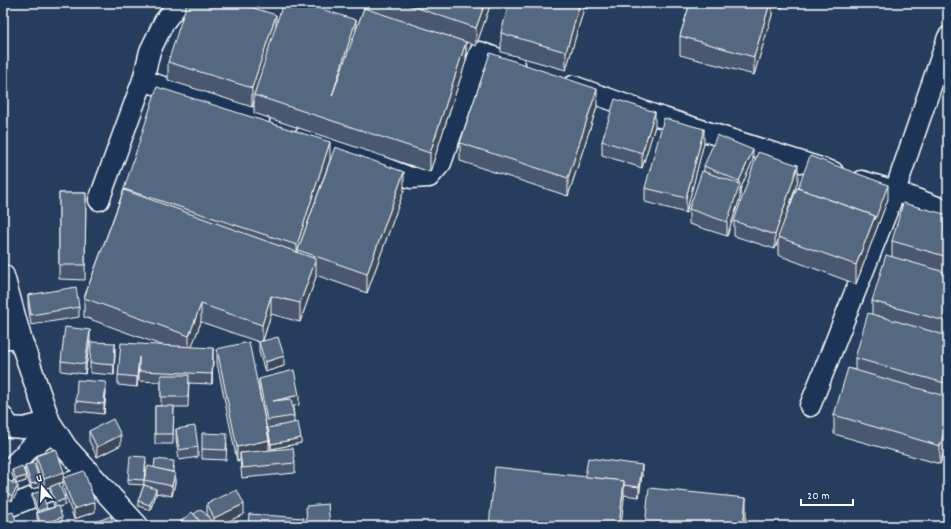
<svg xmlns="http://www.w3.org/2000/svg" width="951" height="529" viewBox="0 0 951 529" font-family="Dekko,sans-serif">
<style>
.lines{fill:none;stroke-linecap:round;stroke-linejoin:round}
.minor-casing{stroke:#fff;stroke-width:23}
.highway-casing{stroke:#fff;stroke-width:25}
.minor{stroke:#1d3557;stroke-width:20}
.highway{stroke:#1d3557;stroke-width:22}
.wall{fill:#49596f;stroke:#fff}
.shaded-wall{fill:#3c485a;stroke:#fff}
.building{fill:#556781;stroke:#fff}
</style>
<rect width="100%" height="100%" fill="#263d5e"/>
<filter id="ink" filterUnits="userSpaceOnUse"><feTurbulence type="fractalNoise" baseFrequency=".025" numOctaves="2"/><feDisplacementMap in="SourceGraphic" scale="8" xChannelSelector="R" yChannelSelector="G"/><feConvolveMatrix kernelMatrix="1 2 1 2 8 2 1 2 1" color-interpolation-filters="sRGB"/></filter>
<g filter="url(#ink)">
<g class="lines">
<g class="minor-casing">
<g id="minor">
<polyline points="143,80 259,120"/>
<polyline points="573,86 654,115 833,172"/>
<polyline points="304,137 411,178 429,177 441,163 480,52 515,65"/>
<polyline points="862,181 895,191 948,37"/>
<polyline points="99,200 143,80 150,51 164,22 179,3"/>
<polyline points="3,338 20,338"/>
<polyline points="810,406 895,191 948,211"/>
<polyline points="3,417 10,427 23,428 49,422"/>
<polyline points="3,476 31,447 54,432"/>
<polyline points="3,509 89,475"/>
</g>
</g>
<g class="highway-casing">
<polyline id="highway" points="3,276 20,338 49,422 66,448 137,526"/>
</g>
<use href="#minor" class="minor"/>
<use href="#highway" class="highway"/>
</g>
<g class="wall">
<polygon points="348,3 491,3 476,46 466,42 466,61 430,172 254,113 254,101 252,107 168,80 168,62 276,26 356,30 364,8"/>
<polygon points="509,3 589,3 587,9 583,8 583,12 566,70 501,52 501,33"/>
<polygon points="690,3 784,3 782,8 772,5 772,15 754,75 680,55 680,36"/>
<polygon points="597,107 568,196 460,161 460,143"/>
<polygon points="655,126 642,168 602,155 602,141"/>
<polygon points="704,143 686,213 645,202 645,188"/>
<polygon points="330,160 404,190 367,293 316,275 316,277 300,322 271,314 263,341 284,366 265,372 259,352 259,342 201,322 191,347 213,358 212,384 189,383 188,407 174,407 173,444 155,444 155,406 161,406 161,382 139,381 139,367 137,387 118,385 118,375 164,346 84,317 84,298 124,189"/>
<polygon points="753,160 740,190 740,198 727,236 689,224 689,209 704,172 704,166"/>
<polygon points="798,180 785,220 888,199 856,284 778,255 778,238 775,249 734,236 734,221"/>
<polygon points="59,193 86,193 85,280 59,279"/>
<polygon points="948,215 948,438 940,464 834,434 834,415 855,370 855,358 872,314 872,301 892,257 892,241"/>
<polygon points="28,295 79,307 79,317 31,325 28,305"/>
<polygon points="90,340 85,374 61,371 61,361"/>
<polygon points="217,349 269,450 295,463 295,473 242,478 240,460 237,461 217,363"/>
<polygon points="115,353 114,375 90,373 90,363"/>
<polygon points="259,379 299,405 293,406 294,416 294,423 301,443 271,449 268,433 268,430 267,430 259,389"/>
<polygon points="106,392 104,414 76,411 76,401"/>
<polygon points="176,429 198,447 198,457 179,460 176,439"/>
<polygon points="89,431 121,445 97,457 89,441"/>
<polygon points="227,444 226,460 202,459 202,449"/>
<polygon points="36,456 64,478 95,512 74,519 63,488 63,482 59,484 65,505 58,507 62,523 52,526 39,526 37,518 37,513 32,499 32,494 47,509 54,507 50,492 50,487 44,489 36,466"/>
<polygon points="146,462 144,485 128,484 128,479"/>
<polygon points="25,465 40,487 31,489 25,471"/>
<polygon points="174,466 174,473 175,483 172,496 156,493 156,495 150,510 138,506 138,501 144,485 144,480 154,468"/>
<polygon points="12,470 26,481 16,484 12,475"/>
<polygon points="642,475 639,497 624,495 624,499 585,477"/>
<polygon points="3,480 18,491 12,501 3,496"/>
<polygon points="207,503 244,514 218,526 175,526 194,514 209,519 207,513"/>
</g>
<g class="shaded-wall">
<polygon points="485,3 491,3 476,46 476,28"/>
<polygon points="580,3 583,3 583,12 566,70 566,52"/>
<polygon points="770,3 772,3 772,15 754,75 754,57"/>
<polygon points="276,15 276,33 254,95 254,101 252,107 252,88"/>
<polygon points="356,20 356,38 332,96"/>
<polygon points="466,42 466,61 430,172 430,153"/>
<polygon points="597,89 597,107 568,196 568,178"/>
<polygon points="655,112 655,126 642,168 642,153"/>
<polygon points="704,129 704,143 686,213 686,198"/>
<polygon points="330,142 330,160 298,250 298,260 297,263 297,245"/>
<polygon points="753,150 753,160 740,190 740,198 727,236 727,222 739,184 739,181"/>
<polygon points="798,165 798,180 775,249 775,235"/>
<polygon points="404,172 404,190 367,293 367,274"/>
<polygon points="888,185 888,199 856,284 856,265 875,216"/>
<polygon points="316,259 316,277 300,322 300,303"/>
<polygon points="271,296 271,314 262,343 262,325"/>
<polygon points="201,304 201,322 189,354 189,336"/>
<polygon points="90,330 90,340 85,374 85,364"/>
<polygon points="115,343 115,353 114,375 114,365"/>
<polygon points="213,348 213,358 212,384 212,374"/>
<polygon points="284,356 284,366 265,372 265,362"/>
<polygon points="139,357 139,367 137,387 137,377"/>
<polygon points="106,382 106,392 104,414 104,404"/>
<polygon points="299,395 299,405 273,411 273,401"/>
<polygon points="948,419 948,438 940,464 940,446"/>
<polygon points="5,428 5,443 3,443 3,429"/>
<polygon points="121,435 121,445 97,457 97,447"/>
<polygon points="301,438 301,443 271,449 271,444"/>
<polygon points="269,440 269,454 240,453 240,460 237,461 237,447"/>
<polygon points="642,465 642,475 639,497 639,487"/>
<polygon points="64,472 63,482 44,489 44,479"/>
<polygon points="175,473 175,483 172,496 172,486"/>
<polygon points="26,476 26,481 16,484 16,479"/>
<polygon points="624,481 624,499 621,526 619,526"/>
<polygon points="40,482 40,487 31,489 31,484"/>
<polygon points="18,486 18,491 12,501 12,496"/>
<polygon points="156,489 156,495 150,510 150,505"/>
<polygon points="746,498 746,517 745,526 743,526"/>
<polygon points="65,499 65,505 55,508 55,503"/>
<polygon points="95,502 95,512 74,519 74,509"/>
<polygon points="244,504 244,514 218,526 214,526 214,518"/>
<polygon points="47,508 47,513 38,516 38,511"/>
<polygon points="62,517 62,523 52,526 41,526 41,525"/>
<polygon points="17,523 17,526 8,526"/>
</g>
<g class="building">
<polygon points="187,3 238,3 276,15 252,88 168,62"/>
<polygon points="283,3 302,3 356,20 332,96 364,8 466,42 430,153 254,95"/>
<polygon points="403,3 485,3 476,28"/>
<polygon points="509,3 580,3 566,52 501,33"/>
<polygon points="690,3 770,3 754,57 680,36"/>
<polygon points="490,53 597,89 568,178 460,143"/>
<polygon points="157,87 330,142 297,245 124,189"/>
<polygon points="615,99 655,112 642,153 602,141"/>
<polygon points="664,118 704,129 686,198 645,188"/>
<polygon points="717,135 753,150 739,181 704,166"/>
<polygon points="335,147 404,172 367,274 298,250"/>
<polygon points="758,152 798,165 775,235 734,221"/>
<polygon points="810,156 888,185 875,220 875,216 798,188"/>
<polygon points="702,171 740,184 727,222 689,209"/>
<polygon points="797,188 875,216 856,265 778,237"/>
<polygon points="124,190 316,259 300,303 271,296 262,325 201,304 189,336 84,298"/>
<polygon points="59,193 86,193 85,265 59,265"/>
<polygon points="903,203 948,215 948,257 892,241"/>
<polygon points="886,255 948,273 948,322 872,301"/>
<polygon points="76,287 79,307 31,315 28,295"/>
<polygon points="868,313 948,336 948,384 855,358"/>
<polygon points="65,327 90,330 85,364 61,361"/>
<polygon points="278,337 284,356 265,362 259,342"/>
<polygon points="91,342 115,343 114,365 90,363"/>
<polygon points="249,342 269,440 237,447 217,349"/>
<polygon points="121,343 213,348 212,374 139,371 139,357 137,377 118,375"/>
<polygon points="848,368 948,397 948,419 940,446 834,415"/>
<polygon points="294,370 299,395 273,401 291,399 294,416 267,420 259,379"/>
<polygon points="161,375 189,375 188,397 161,397"/>
<polygon points="77,380 106,382 104,404 76,401"/>
<polygon points="155,406 174,406 173,434 155,434"/>
<polygon points="113,419 121,435 97,447 89,431"/>
<polygon points="298,422 301,438 271,444 268,428"/>
<polygon points="195,426 198,447 179,450 176,429"/>
<polygon points="202,433 227,434 226,450 202,449"/>
<polygon points="293,448 295,463 242,468 240,453"/>
<polygon points="56,449 64,472 44,479 36,456"/>
<polygon points="130,456 146,457 144,480 128,479"/>
<polygon points="588,458 642,465 639,487 624,485 624,481 585,477"/>
<polygon points="155,459 174,461 173,472 154,468"/>
<polygon points="34,463 40,482 31,484 25,465"/>
<polygon points="22,466 26,476 16,479 12,470"/>
<polygon points="148,466 175,473 172,486 144,480"/>
<polygon points="495,467 624,481 619,526 489,526"/>
<polygon points="84,471 95,502 74,509 63,478"/>
<polygon points="4,478 18,486 12,496 3,491 3,480"/>
<polygon points="59,483 65,499 55,503 50,487"/>
<polygon points="144,485 156,489 150,505 138,501"/>
<polygon points="649,488 746,498 743,526 645,526"/>
<polygon points="237,490 244,504 214,518 207,503"/>
<polygon points="41,491 47,508 38,511 32,494"/>
<polygon points="328,504 330,526 307,526 306,506"/>
<polygon points="58,506 62,517 41,525 37,513"/>
<polygon points="201,509 216,526 204,526 194,514"/>
<polygon points="13,512 17,523 8,526 3,526 3,515"/>
<polygon points="192,512 204,526 175,526"/>
<polygon points="249,514 304,518 303,526 248,526"/>
<polygon points="111,516 114,526 85,526"/>
</g>
</g>
<rect width="951" height="529" fill="none" stroke="#1d3557" stroke-width="16"/>
<rect x="8" y="8" width="935" height="513" fill="none" stroke="#fff" stroke-width="1.5" filter="url(#ink)"/>
<g transform="translate(42 487) rotate(342)" stroke="#1d3557" stroke-width="3" paint-order="stroke">
<path d="M0-3L7 15L0 10L-7 15Z" fill="#ffffff"/>
<text y="-6" font-size="11" font-weight="bold" text-anchor="middle" fill="#ffffff">U</text>
</g>
<path d="M801 499v6h52v-6" fill="none" stroke="#ffffff" stroke-width="2"/>
<text x="807" y="499" font-size="12" fill="#ffffff" stroke="#1d3557" stroke-width="3" paint-order="stroke">20 m</text>
</svg>
